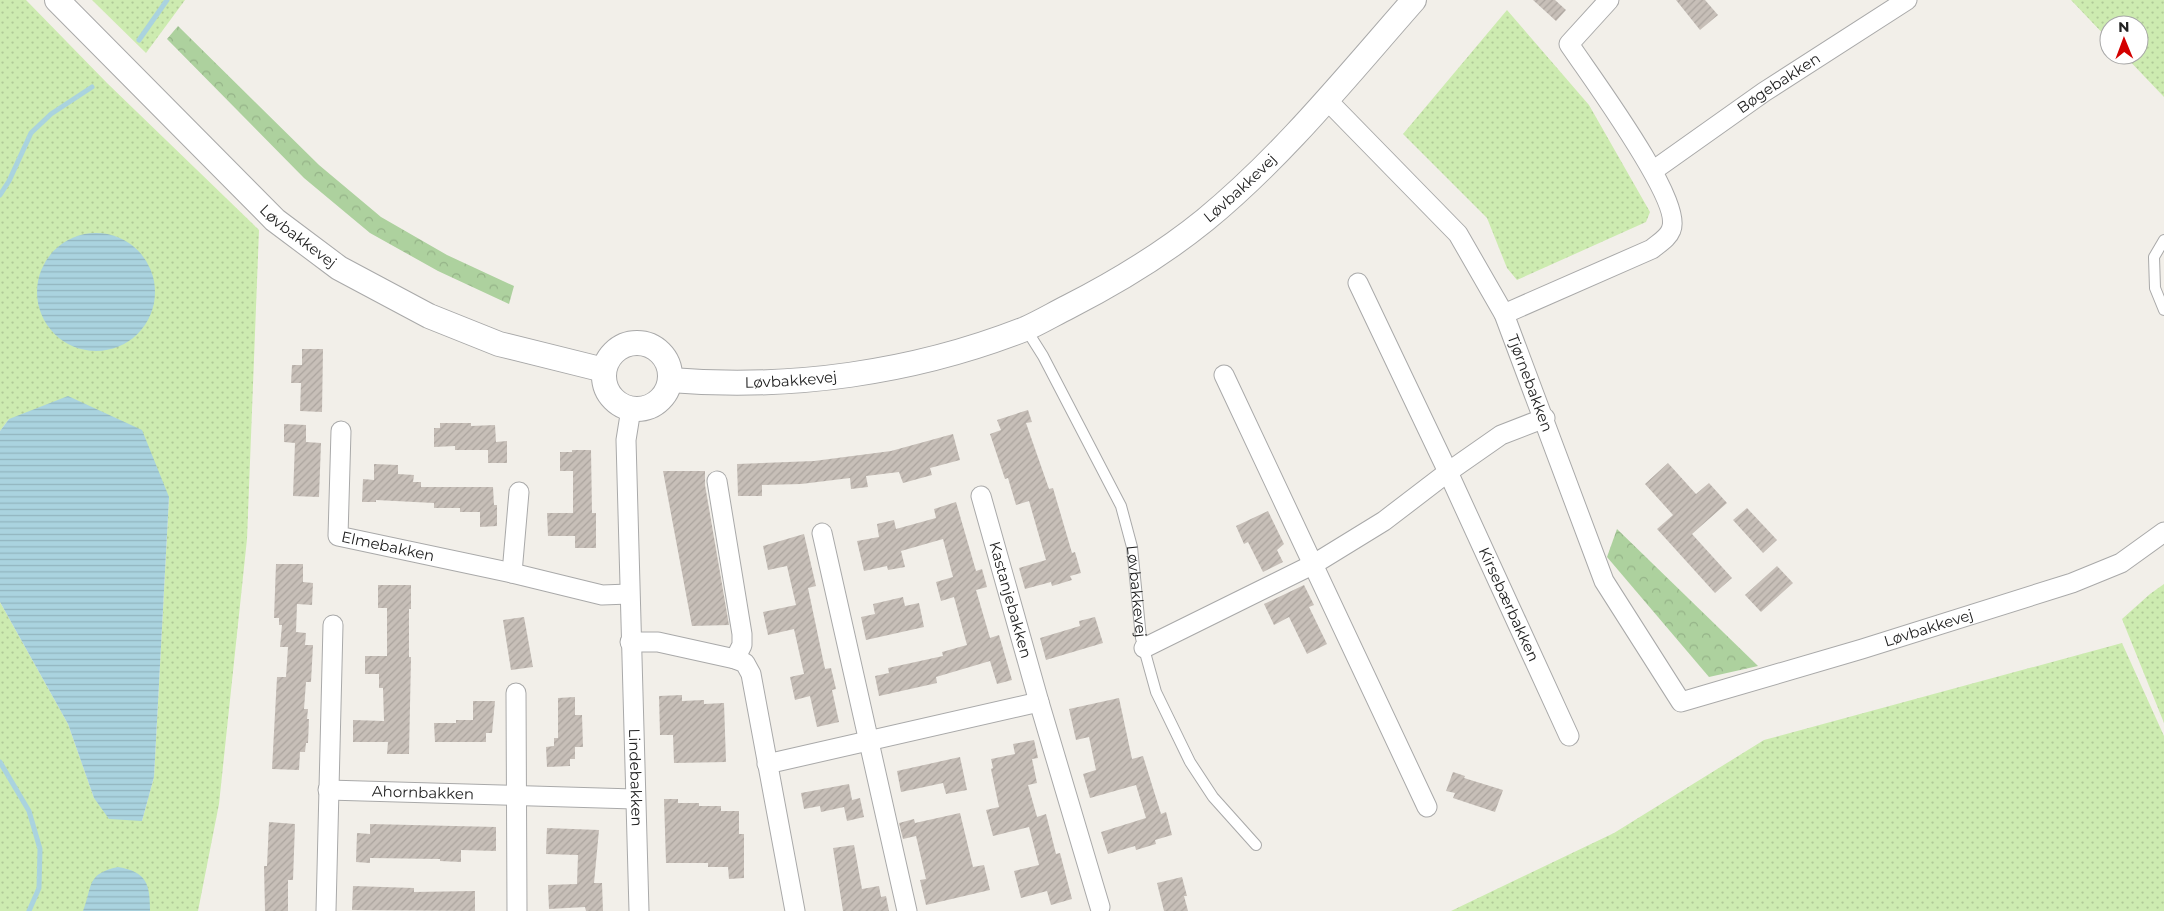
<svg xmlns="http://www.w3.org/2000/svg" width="2164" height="911" viewBox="0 0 2164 911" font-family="Montserrat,sans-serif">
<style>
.grass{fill:url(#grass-dots)}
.forest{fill:url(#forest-crowns)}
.water{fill:url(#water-rules)}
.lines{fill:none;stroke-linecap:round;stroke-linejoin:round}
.stream{stroke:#aad3df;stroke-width:5}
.building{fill:url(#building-hatch)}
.service-casing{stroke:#a9a9a9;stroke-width:12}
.minor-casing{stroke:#a9a9a9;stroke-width:21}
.tertiary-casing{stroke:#a9a9a9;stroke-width:26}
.service{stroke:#fff;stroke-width:10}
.minor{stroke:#fff;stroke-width:19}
.tertiary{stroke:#fff;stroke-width:24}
.labels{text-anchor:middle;stroke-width:5;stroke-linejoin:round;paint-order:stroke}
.street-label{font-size:15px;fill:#222;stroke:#fff}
</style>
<defs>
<pattern id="grass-dots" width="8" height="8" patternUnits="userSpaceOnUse" patternTransform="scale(1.25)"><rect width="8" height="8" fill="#cdebb0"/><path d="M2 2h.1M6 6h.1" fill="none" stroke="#b0c997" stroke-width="1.8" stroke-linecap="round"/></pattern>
<pattern id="forest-crowns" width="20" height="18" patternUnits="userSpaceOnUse" patternTransform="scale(1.25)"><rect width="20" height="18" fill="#add19e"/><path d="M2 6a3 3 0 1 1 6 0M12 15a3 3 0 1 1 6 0" fill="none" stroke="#95b388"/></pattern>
<pattern id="water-rules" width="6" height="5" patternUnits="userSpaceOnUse" patternTransform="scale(1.25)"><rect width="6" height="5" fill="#aad3df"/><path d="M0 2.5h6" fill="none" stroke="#92b5bf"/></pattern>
<pattern id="building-hatch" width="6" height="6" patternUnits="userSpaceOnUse" patternTransform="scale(1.25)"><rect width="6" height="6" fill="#c7bfb8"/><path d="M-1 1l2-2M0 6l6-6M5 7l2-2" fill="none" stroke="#aba49e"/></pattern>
</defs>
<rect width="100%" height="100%" fill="#f2efe9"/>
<g class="grass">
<polygon points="0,0 26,0 107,83 259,230 247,539 219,804 198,911 0,911 0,602 68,724 94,798 142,821 154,777 169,497 9,419 0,431"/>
<polygon points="92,0 185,0 146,53"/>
<polygon points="2071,0 2164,0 2164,97 2124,55 2139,55 2139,25 2109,25 2109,40"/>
<polygon points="1507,10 1589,105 1650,212 1646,222 1517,280 1507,268 1487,218 1403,134"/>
<polygon points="2164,584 2164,723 2122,619 2150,594"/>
<polygon points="2122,643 2164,736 2164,911 1451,911 1614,833 1764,740"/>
</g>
<g class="forest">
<polygon points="178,26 319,165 381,217 447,255 514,286 509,304 438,271 370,233 304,178 167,39"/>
<polygon points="1617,529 1758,666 1709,677 1607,557"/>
</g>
<g class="water">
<circle cx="96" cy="292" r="59"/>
<polygon points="68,396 142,430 169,497 154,777 142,821 109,819 94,798 68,724 0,602 0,431 9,419"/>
<path d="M 118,867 C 147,872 150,884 150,911 L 83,911 C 93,885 86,874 118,867 Z"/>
</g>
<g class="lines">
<g class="stream">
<polyline points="139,40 167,0"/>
<polyline points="0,195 9,181 31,133 51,114 92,87"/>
<polyline points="0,762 29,811 40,849 39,888 29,911"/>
</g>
</g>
<g class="building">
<polygon points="1533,0 1555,0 1566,10 1556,21"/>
<polygon points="1676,0 1705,0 1718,15 1700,30"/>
<polygon points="302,349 323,349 322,412 300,411 301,383 291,383 292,365 302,365"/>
<polygon points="1028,410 1032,422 1026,423 1049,489 1053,488 1072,553 1075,552 1081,573 1070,576 1072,580 1052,586 1051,582 1025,589 1019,568 1046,560 1029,501 1016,505 1008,478 1005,479 990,434 1001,430 997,420"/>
<polygon points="440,423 471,423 471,426 495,425 496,442 507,441 507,463 488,463 488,450 455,450 455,446 434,447 434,428 440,428"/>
<polygon points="284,424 306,425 306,442 321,443 319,497 293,496 295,443 284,442"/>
<polygon points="953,434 960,460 930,468 932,475 903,483 899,472 866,476 868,487 851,489 850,478 801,484 762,485 762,496 738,496 737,464 814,461 891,451"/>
<polygon points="572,450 591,450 592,513 596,513 596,548 575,548 575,536 548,536 547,513 573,513 573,471 560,471 560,452 572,452"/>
<polygon points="1668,463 1696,494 1709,483 1727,503 1692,534 1732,578 1715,593 1657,529 1673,515 1645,484"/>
<polygon points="374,464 398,465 398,474 414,475 413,482 421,482 421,487 493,487 494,505 497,505 497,526 480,527 480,512 460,512 460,508 434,508 434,503 376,500 376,502 362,502 363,479 374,480"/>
<polygon points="663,471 705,471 705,485 729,625 692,626"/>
<polygon points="956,502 976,571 982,569 987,587 976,590 990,638 999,635 1012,680 997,684 990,661 936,677 937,683 879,696 875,676 889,673 888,668 943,656 942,652 967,645 954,597 941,601 936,582 953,577 943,539 901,551 905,567 888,570 887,566 864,571 857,541 879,537 877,524 894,520 896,529 936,518 934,509"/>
<polygon points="1747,508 1777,540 1763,553 1733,520"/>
<polygon points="1268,511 1284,544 1277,550 1283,562 1263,572 1248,542 1244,544 1236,526"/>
<polygon points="804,534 816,586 808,588 825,669 831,668 836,689 832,690 839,722 817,727 810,696 795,700 790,677 804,674 794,629 768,635 763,612 796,605 787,566 768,570 763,546"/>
<polygon points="276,564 303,564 303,582 313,583 312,605 297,604 296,632 306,633 305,645 313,645 311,682 306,682 304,709 308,709 307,719 309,719 308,743 306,743 305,752 300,752 299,770 272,769 277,677 286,677 288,647 280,647 282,625 279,625 279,618 274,618"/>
<polygon points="1777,566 1793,583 1761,612 1745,595"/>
<polygon points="378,585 411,585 411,609 409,609 409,657 411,657 409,754 387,754 388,742 353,742 353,720 384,721 383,688 379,688 379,674 365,674 365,656 387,656 387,608 378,608"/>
<polygon points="1304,585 1314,605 1309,607 1327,644 1307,654 1289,617 1274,625 1264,604"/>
<polygon points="903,597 905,606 919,603 924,627 866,640 861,617 875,614 873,604"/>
<polygon points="524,617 533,667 511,670 503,620"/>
<polygon points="1095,617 1103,643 1046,660 1040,638 1080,626 1079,621"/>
<polygon points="682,695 682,701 704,700 704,704 724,703 726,762 674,763 673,735 660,735 659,696"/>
<polygon points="575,697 575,715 582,715 583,747 575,747 575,759 570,759 570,766 547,767 546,747 554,746 554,738 558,738 558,698"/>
<polygon points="1119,698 1132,759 1143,756 1161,814 1166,812 1172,835 1155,840 1156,844 1136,850 1135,846 1108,854 1101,832 1146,818 1136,785 1090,798 1083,774 1096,770 1089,737 1076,740 1069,709"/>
<polygon points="473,701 495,701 492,733 486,733 486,742 435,742 434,723 456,723 456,720 473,720"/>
<polygon points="1034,740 1038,758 1032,759 1037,783 1028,785 1037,817 1046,814 1056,854 1060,853 1072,899 1051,905 1047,891 1021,898 1014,871 1039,865 1029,827 993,836 986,810 999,807 991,769 993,768 991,759 1015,754 1013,744"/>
<polygon points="960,757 967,790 946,794 943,783 901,792 897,771"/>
<polygon points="1453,772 1465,776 1464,778 1503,790 1495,812 1453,798 1455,793 1446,791"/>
<polygon points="849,784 852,800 860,798 864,817 847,821 844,807 821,812 820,806 804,809 801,793"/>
<polygon points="664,799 678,799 678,803 699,803 699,806 721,806 721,811 739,811 739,834 744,834 744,878 729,879 728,867 708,867 708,863 666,863"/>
<polygon points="960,813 973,867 984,865 990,890 926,905 920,880 926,879 916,836 903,839 899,823 914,819 915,823"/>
<polygon points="269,822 295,824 293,880 288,880 288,911 265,911 264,866 267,866"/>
<polygon points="370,824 496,827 496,851 461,850 461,862 440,861 440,859 370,858 370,863 356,862 357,833 370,834"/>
<polygon points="547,828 599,830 594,883 602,883 603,911 586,911 585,907 549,909 548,885 577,884 578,855 546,854"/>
<polygon points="854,845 862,889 879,886 881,897 886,896 889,911 843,911 833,848"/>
<polygon points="1182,877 1187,896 1184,896 1188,911 1164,911 1157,883"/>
<polygon points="353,886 414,888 414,892 475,891 475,911 352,910"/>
</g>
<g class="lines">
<g class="service-casing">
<g id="service">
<polyline points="2164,240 2154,257 2155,288 2164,310"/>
<path id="s1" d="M 1026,329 L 1043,356 L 1121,506 L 1132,547 L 1141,638 L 1156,692 L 1190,762 L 1213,797 L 1256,845"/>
</g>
</g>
<g class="minor-casing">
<g id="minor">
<path id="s2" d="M 1326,99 L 1458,234 L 1504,314 L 1604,581 L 1681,702 L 1862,649 L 2072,583 L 2121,563 L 2164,532"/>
<path id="s3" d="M 1654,170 L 1764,92 L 1907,0"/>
<path id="s4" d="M 1358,283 L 1448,472 L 1569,736"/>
<path d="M 1504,314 L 1652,249 C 1659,243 1668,238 1671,230 C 1684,201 1588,73 1569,44 L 1609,0"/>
<polyline points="1224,375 1427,807"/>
<path id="s5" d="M 631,409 L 626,440 L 639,911"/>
<path id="s6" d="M 341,431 L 338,536 L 512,573 L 602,595 L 629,594"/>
<polyline points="717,481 742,634 742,645 735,659"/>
<path id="s7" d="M 981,496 L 1039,702 L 1100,907"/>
<polyline points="822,533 907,911"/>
<polyline points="512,573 519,492"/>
<polyline points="630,642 658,642 735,659 745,663 751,674 795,911"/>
<polyline points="1144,648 1314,564 1384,521 1448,472 1501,435 1545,418"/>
<polyline points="516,693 517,911"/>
<polyline points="767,764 1039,702"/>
<path id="s8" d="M 328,790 L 634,799"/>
<polyline points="326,911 333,625"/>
</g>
</g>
<g class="tertiary-casing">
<g id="tertiary">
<path id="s9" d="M 57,0 L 275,220 L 339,268 L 429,316 L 499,344 L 604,370"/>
<circle cx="637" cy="376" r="33"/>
<path id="s10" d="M 670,380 C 790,390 913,373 1025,329 C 1039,323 1054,314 1068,307 C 1117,282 1163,254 1205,220 C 1283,156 1348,75 1414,0"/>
</g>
</g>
<use href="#service" class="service"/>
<use href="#minor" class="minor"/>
<use href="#tertiary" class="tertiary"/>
</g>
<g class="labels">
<g class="street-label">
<text dy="5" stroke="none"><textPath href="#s3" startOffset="152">Bøgebakken</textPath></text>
<text dy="5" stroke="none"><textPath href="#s10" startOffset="620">Løvbakkevej</textPath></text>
<text dy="5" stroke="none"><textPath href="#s9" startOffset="338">Løvbakkevej</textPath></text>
<text dy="5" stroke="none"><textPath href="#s10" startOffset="121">Løvbakkevej</textPath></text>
<text dy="5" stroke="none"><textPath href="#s2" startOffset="355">Tjørnebakken</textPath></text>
<text dy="5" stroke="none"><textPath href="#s6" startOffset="156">Elmebakken</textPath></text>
<text dy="5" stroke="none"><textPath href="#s1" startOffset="288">Løvbakkevej</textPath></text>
<text dy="5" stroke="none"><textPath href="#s7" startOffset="108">Kastanjebakken</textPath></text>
<text dy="5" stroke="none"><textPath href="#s4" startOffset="355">Kirsebærbakken</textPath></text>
<text dy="5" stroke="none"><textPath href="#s2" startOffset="968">Løvbakkevej</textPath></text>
<text dy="5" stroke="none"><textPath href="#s5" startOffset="369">Lindebakken</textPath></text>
<text dy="5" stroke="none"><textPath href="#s8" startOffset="95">Ahornbakken</textPath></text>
</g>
</g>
<g transform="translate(2124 40) rotate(359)"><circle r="24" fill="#ffffff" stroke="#a7a7a7"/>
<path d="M0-4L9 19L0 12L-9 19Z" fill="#d40000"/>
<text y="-8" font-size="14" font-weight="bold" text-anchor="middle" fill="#222222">N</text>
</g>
</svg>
